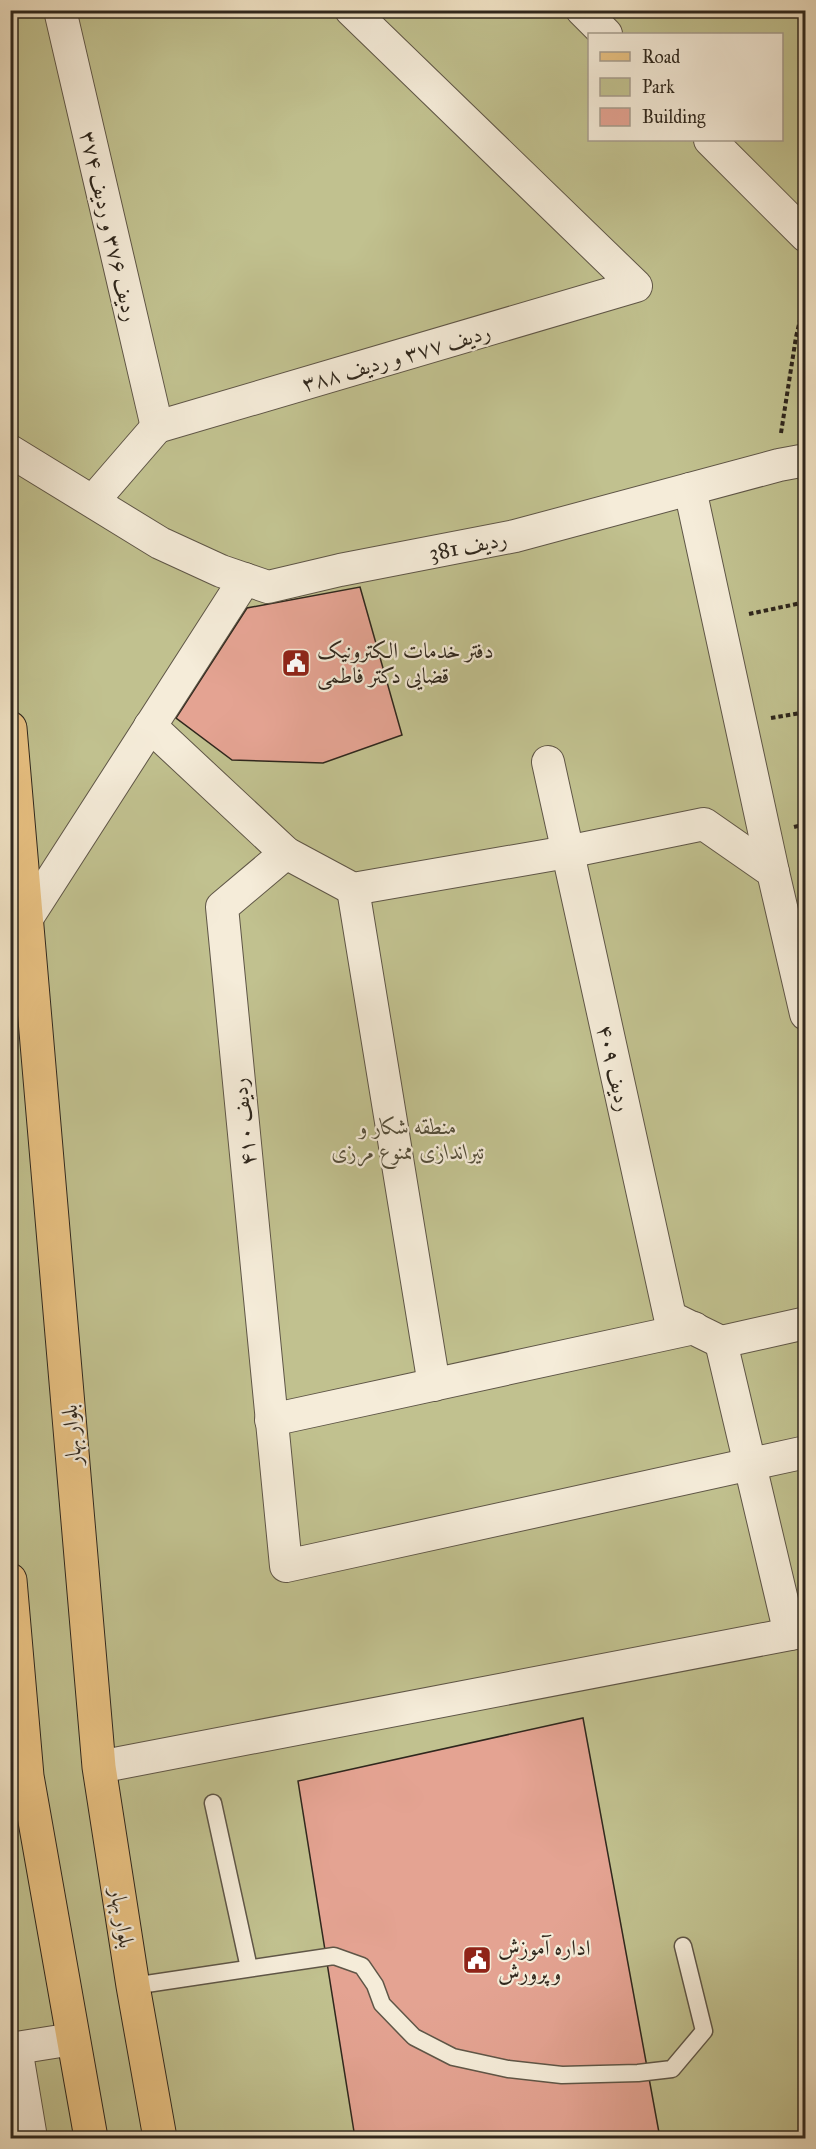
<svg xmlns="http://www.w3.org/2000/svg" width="816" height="2149" viewBox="0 0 816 2149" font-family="'IM FELL Great Primer',Amiri,serif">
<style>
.green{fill:#c1c18f;stroke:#787456;stroke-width:1.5;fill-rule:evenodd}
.building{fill:#e4a392;stroke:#2f271d;stroke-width:1.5}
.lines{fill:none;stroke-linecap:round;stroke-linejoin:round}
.service-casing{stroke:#5f5647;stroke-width:19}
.minor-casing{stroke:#5f5647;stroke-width:34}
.primary-casing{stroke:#2f271d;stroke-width:35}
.path{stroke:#2f271d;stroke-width:4;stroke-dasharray:4.5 3;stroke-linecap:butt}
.service{stroke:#f5ecd9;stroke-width:16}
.minor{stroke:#f5ecd9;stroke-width:32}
.primary{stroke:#e8c182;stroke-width:33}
.labels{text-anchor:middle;stroke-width:4.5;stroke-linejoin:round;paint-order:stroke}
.street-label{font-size:22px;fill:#2f271d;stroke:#f5ecd9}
.poi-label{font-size:22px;fill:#2f271d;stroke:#f5ecd9;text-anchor:start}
.park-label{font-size:22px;font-style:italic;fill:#544e3a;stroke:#f5ecd9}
</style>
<rect width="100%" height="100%" fill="#f0e2c4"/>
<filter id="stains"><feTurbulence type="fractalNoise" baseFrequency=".00333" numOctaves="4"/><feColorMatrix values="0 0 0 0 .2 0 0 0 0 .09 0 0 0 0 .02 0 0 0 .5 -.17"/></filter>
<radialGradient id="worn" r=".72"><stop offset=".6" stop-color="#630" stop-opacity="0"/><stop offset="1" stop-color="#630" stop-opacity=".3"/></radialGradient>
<path class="green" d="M 11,11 L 805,11 L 805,2138 L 11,2138 ZM 590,34 L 782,34 L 782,140 L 590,140 Z"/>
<g class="building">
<polygon points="360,587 402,735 323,763 232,760 176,718 247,608"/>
<polygon points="583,1718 660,2138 355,2138 298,1781"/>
</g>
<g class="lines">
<g class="service-casing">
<g id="service">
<polyline points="213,1803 249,1968"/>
<polyline points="133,1986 334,1956 362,1966 375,1985 382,2004 414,2037 453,2057 508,2069 562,2075 638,2073 672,2069 704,2031 683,1946"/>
</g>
</g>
<g class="minor-casing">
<g id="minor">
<polyline points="60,10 157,427"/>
<polyline points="582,10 606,34"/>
<polyline points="710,140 806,236"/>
<polyline points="157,427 636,286 351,10"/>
<polyline points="10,451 160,543 221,571 268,587 340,570 515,536 779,465 806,460"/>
<polyline points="690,489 773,872"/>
<polyline points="93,501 157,427"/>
<polyline points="150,726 286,853 353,889 567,852 704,824 773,872 806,1014"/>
<polyline points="548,762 670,1317 721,1342"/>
<polyline points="286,853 222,907 286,1566 806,1452"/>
<polyline points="353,889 434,1385"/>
<polyline points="27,918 245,579"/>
<polyline points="721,1342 790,1634"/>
<polyline points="721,1342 806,1323"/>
<polyline points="271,1420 694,1328"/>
<polyline points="99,1767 806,1631"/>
<polyline points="16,2048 31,2138"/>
<polyline points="10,2049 73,2039"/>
</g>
</g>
<g class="primary-casing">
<g id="primary">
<polyline points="10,728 99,1767 133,1986 160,2138"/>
<polyline points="10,1580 27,1776 91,2138"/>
</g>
</g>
<g class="path">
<polyline points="781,433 796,337 806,295"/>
<polyline points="749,614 806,602"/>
<polyline points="771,718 806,712"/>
<polyline points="794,827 806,824"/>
</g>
<use href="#service" class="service"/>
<use href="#minor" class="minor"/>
<use href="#primary" class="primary"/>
</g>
<defs>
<g id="civic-square" transform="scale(1.5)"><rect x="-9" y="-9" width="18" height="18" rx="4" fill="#8f2418" stroke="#f5ecd9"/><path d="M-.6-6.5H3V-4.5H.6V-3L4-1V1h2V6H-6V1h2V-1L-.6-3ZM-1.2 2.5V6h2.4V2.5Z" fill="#fff"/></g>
</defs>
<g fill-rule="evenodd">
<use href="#civic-square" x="296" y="663"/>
<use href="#civic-square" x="477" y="1960"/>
</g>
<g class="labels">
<g class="street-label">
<text transform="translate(110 226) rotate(77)" y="8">ردیف ۳۷۶ و ردیف ۳۷۴</text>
<text transform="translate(396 357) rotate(-16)" y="8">ردیف ۳۷۷ و ردیف ۳۸۸</text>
<text transform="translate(468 545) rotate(-11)" y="8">ردیف 381</text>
<text transform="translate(615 1068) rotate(77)" y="8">ردیف ۴۰۹</text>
<text transform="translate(243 1122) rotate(-96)" y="8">ردیف ۴۱۰</text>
<text transform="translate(71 1435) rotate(-95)" y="8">بلوار بهار</text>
<text transform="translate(123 1918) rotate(81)" y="8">بلوار بهار</text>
</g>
<g class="poi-label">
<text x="317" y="658">دفتر خدمات الکترونیک<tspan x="317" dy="25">قضایی دکتر فاطمی</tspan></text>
<text x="498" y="1955">اداره آموزش<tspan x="498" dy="25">و پرورش</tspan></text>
</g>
<g class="park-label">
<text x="408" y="1134">منطقه شکار و<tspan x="408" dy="25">تیراندازی ممنوع مرزی</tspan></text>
</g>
</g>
<rect width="816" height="2149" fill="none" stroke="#f0e2c4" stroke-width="36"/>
<rect x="12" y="12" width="792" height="2125" fill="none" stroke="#2f271d" stroke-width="3"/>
<rect x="18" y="18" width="780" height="2113" fill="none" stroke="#2f271d" stroke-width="1.5"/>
<rect x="588" y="33" width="195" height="108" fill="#f5ecd9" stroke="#a69d8e" stroke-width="1.5"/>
<rect x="600" y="52" width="30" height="9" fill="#e8c182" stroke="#a69d8e" stroke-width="1.5"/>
<text x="642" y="63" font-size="18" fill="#2f271d">Road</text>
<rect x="600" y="78" width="30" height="18" fill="#c1c18f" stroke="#a69d8e" stroke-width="1.5"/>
<text x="642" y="93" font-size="18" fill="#2f271d">Park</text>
<rect x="600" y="108" width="30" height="18" fill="#e4a392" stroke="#a69d8e" stroke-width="1.5"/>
<text x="642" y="123" font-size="18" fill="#2f271d">Building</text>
<rect width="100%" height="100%" filter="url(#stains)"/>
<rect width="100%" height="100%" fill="url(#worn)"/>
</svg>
